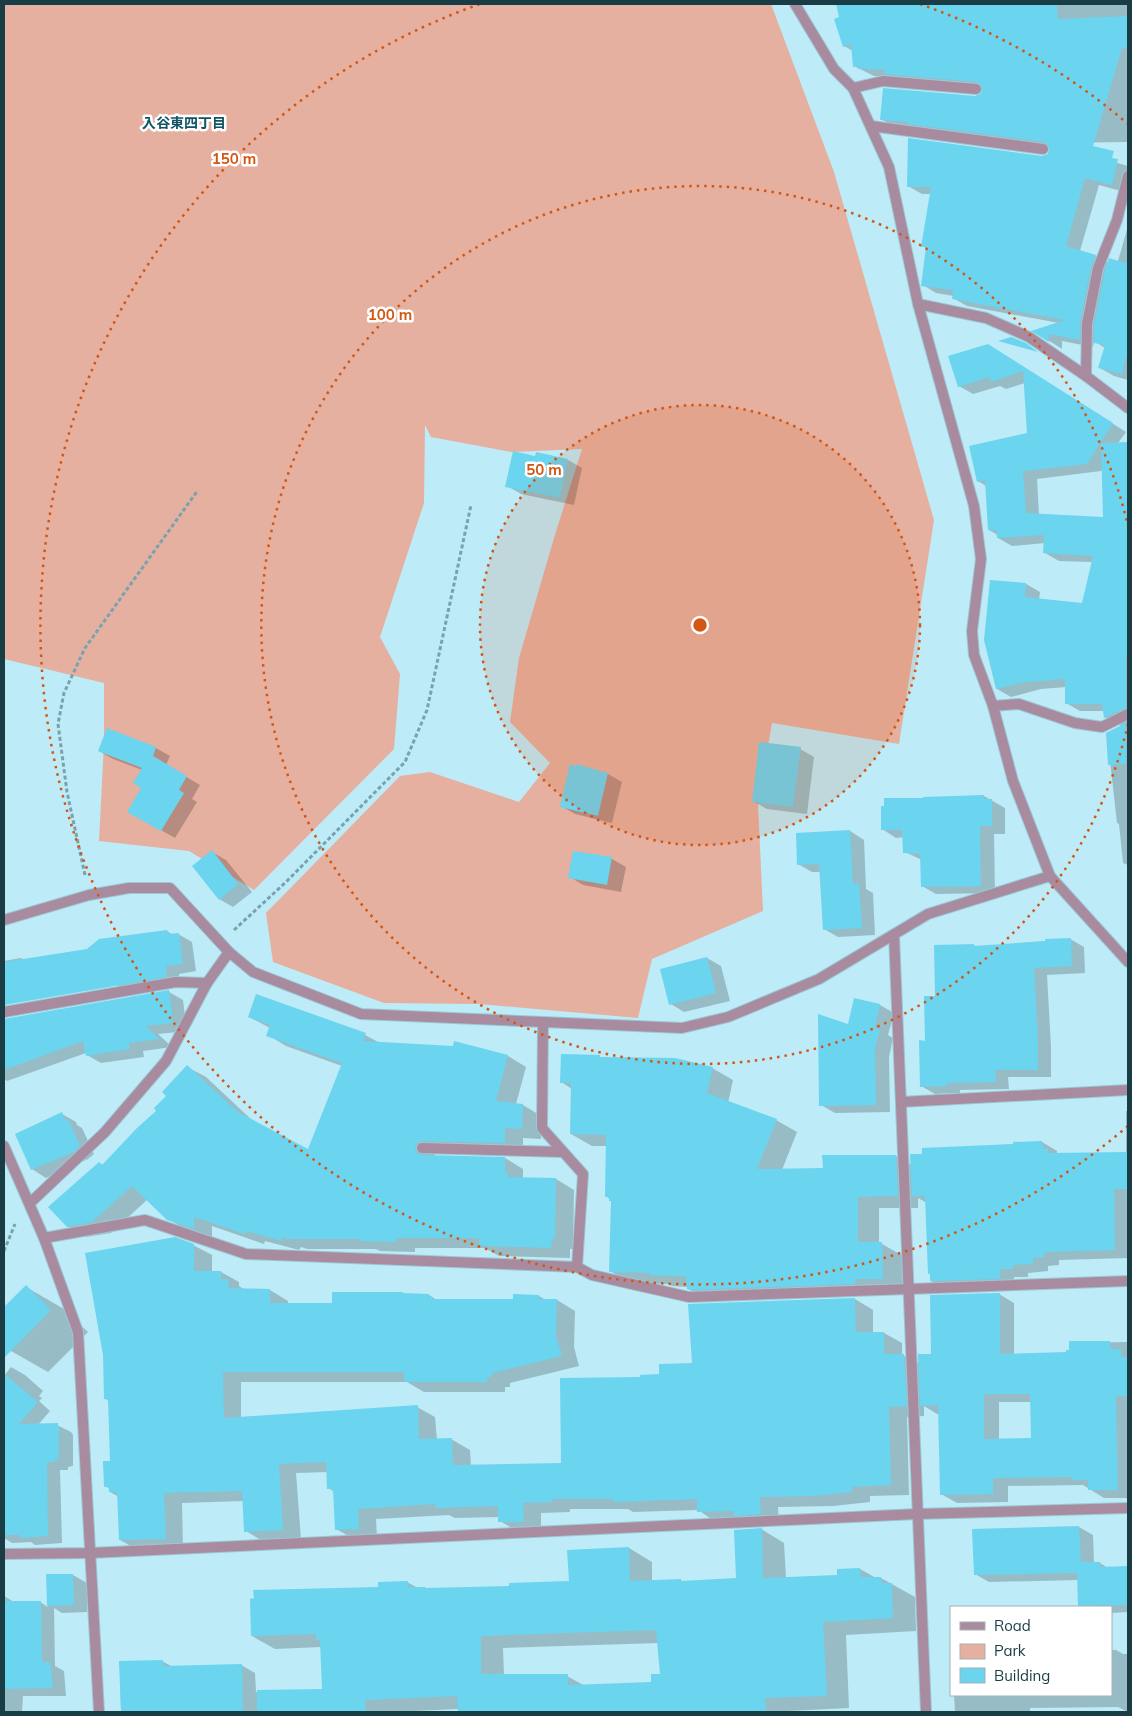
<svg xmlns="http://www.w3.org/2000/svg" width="1132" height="1716" viewBox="0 0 1132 1716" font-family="Mulish,'Noto Sans JP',sans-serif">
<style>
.green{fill:#e5b0a0}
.shadow{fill:#0003;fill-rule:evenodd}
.building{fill:#6bd4ef;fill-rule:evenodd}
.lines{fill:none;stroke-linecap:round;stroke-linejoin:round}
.service-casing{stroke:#9cc8d4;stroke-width:12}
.minor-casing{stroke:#9cc8d4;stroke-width:12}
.path{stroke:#79a2ad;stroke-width:3;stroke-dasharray:4 2.5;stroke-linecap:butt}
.service{stroke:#a98ba0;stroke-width:10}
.minor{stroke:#a98ba0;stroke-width:10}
.ring{fill:none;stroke:#d35612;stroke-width:2.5;stroke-dasharray:2.5 5}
.labels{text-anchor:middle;stroke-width:5;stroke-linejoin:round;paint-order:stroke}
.neighbourhood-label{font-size:14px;font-weight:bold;fill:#115463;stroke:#fff}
.centre{fill:#d35612;stroke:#fff;stroke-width:2.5}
.ring-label{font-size:15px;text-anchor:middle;font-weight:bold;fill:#d35612;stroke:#fff;stroke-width:5;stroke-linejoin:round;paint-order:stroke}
</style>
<rect width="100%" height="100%" fill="#bdebf8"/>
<polygon class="green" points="4,4 771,4 834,172 934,520 899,744 772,723 758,805 763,911 652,959 638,1018 479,1004 384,1003 273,962 266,913 400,776 430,772 519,802 550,763 510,722 519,658 554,538 582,449 512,452 431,437 425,425 424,503 380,637 400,674 394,749 254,890 189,851 99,841 104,743 104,683 4,659"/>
<g class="shadow">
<polygon points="837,4 1128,4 1128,142 1045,143 1128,166 1128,193 1099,185 1080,251 1095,256 1109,263 1118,261 1128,226 1128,380 1114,376 1100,368 1105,348 1094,341 1093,347 1062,341 1062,349 1034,331 1059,323 967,306 953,298 954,296 936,293 923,285 927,249 923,246 931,194 922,194 908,186 1042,157 1049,154 1050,148 895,127 881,119 976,97 982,94 983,89 899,82 878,76 874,76 854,66 853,51 844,46 841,18"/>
<path d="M 1002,354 L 1126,432 L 1118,443 L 1128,443 L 1128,865 L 1123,863 L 1119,824 L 1117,823 L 1107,734 L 1121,726 L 1105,717 L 1104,711 L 1080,711 L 1066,703 L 1066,687 L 1041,689 L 1011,697 L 997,689 L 1026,584 L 1040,592 L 1039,600 L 1083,605 L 1093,562 L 1059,561 L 1045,553 L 1045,543 L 1012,546 L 998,538 L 998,535 L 989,530 L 986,486 L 978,481 L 1029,434 L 1025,383 L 1006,389 L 1000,386 L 973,394 L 959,386 ZM 1103,468 L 1104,519 L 1039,515 L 1037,479 L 1101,471 Z"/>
<polygon points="536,457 568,460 582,468 574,505 521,494 507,486"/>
<polygon points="108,729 156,748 170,756 166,765 200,785 192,799 197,802 175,838 129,812 143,788 142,770 113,759 99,751"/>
<polygon points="800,749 814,757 807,814 767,809 753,801"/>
<polygon points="577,766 608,774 622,782 612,823 575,814 561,806"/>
<polygon points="984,796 1005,808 1005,834 994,834 995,893 936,894 922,886 922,860 905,852 904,837 896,838 882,829 924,800 924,798"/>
<polygon points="850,831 864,840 866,889 873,893 875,935 838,937 824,929 820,872 812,872 798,864"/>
<polygon points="212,852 226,860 252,892 233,907 219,899"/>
<polygon points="574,852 612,859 626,867 621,892 583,885 570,877"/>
<polygon points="167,931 173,935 178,934 192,942 196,971 179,974 180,984 130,993 117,985 113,973 4,1002 4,961 21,958 25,960 87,951"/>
<polygon points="1070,939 1084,947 1085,973 1047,975 1051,1047 1051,1077 1008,1077 1009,1089 960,1090 960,1093 935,1094 921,1086 926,1043 936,997 974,945 977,947"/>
<polygon points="707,958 721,966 730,1001 684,1012 671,1004"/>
<polygon points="169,992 183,1000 187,1031 158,1034 172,1047 143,1051 144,1057 101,1063 87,1055 86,1053 7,1081 4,1079 4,1034 69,1009"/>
<polygon points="855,999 880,1005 894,1013 888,1035 893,1038 889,1057 890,1112 835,1113 821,1105 849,1025"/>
<polygon points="249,1017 365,1035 380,1043 454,1047 455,1042 508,1056 526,1067 516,1104 523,1105 541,1116 541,1139 523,1138 523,1153 441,1151 435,1154 435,1156 505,1158 523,1169 523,1179 556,1179 574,1190 573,1249 570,1249 570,1258 499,1256 485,1248 415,1248 415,1252 380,1251 376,1249 307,1249 301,1247 299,1250 265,1241 264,1244 212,1226 212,1239 187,1230 168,1219 148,1199 111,1233 86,1237 67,1226 99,1163 103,1165 158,1111 187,1067 206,1077 254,1122 309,1151 342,1066 286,1046 268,1035 270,1028"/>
<polygon points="600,1057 603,1058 712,1068 733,1080 728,1103 776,1120 797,1132 782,1170 824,1169 896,1156 912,1165 1042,1142 1057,1151 1057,1154 1126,1153 1126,1111 1128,1111 1128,1258 1059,1260 1059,1265 1048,1266 1048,1271 1028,1273 1028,1277 1014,1277 1014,1287 946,1289 931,1281 931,1275 929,1273 927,1203 918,1198 918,1208 879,1208 879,1244 882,1244 903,1256 903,1290 875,1290 875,1295 711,1301 688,1289 688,1287 672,1286 668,1284 631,1283 610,1271 612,1201 606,1196 607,1146 592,1146 571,1134 572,1089 561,1082"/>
<polygon points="62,1114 76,1122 77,1125 82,1128 94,1154 88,1159 46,1178 32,1169"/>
<path d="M 193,1245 L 212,1255 L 212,1272 L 221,1272 L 239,1282 L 239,1286 L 245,1290 L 270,1290 L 288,1301 L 288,1305 L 333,1305 L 405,1294 L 429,1295 L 437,1300 L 514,1300 L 514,1295 L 539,1296 L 546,1300 L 557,1300 L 575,1311 L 574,1347 L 579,1366 L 510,1383 L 510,1387 L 505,1387 L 505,1392 L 424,1392 L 407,1382 L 241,1382 L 241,1418 L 417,1407 L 435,1417 L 437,1440 L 451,1439 L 470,1450 L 471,1466 L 562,1464 L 642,1378 L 660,1375 L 693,1364 L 855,1299 L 873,1310 L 873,1333 L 884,1333 L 902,1343 L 902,1355 L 920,1364 L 933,1355 L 999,1294 L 1014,1303 L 1014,1355 L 1067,1354 L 1070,1351 L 1070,1343 L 1128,1342 L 1128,1498 L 1104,1498 L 1083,1485 L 1008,1486 L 1008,1502 L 957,1503 L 941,1494 L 940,1414 L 937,1414 L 924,1406 L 924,1416 L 907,1417 L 909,1495 L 870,1496 L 870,1502 L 833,1506 L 778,1507 L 779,1524 L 716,1522 L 698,1510 L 633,1512 L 628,1509 L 570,1509 L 570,1512 L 541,1513 L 541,1532 L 518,1532 L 500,1521 L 500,1517 L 455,1518 L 449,1515 L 376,1519 L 377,1538 L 354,1539 L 336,1529 L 334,1492 L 329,1488 L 328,1472 L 296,1473 L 301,1539 L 264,1542 L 246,1531 L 244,1501 L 182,1503 L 183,1549 L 138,1550 L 120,1540 L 119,1497 L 110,1492 L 110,1489 L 105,1486 L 112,1462 L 110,1401 L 105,1399 ZM 999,1402 L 1031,1402 L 1033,1439 L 999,1440 Z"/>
<polygon points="26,1287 64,1309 88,1332 48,1372 11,1351 4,1344 4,1309"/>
<polygon points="11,1367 25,1375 43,1391 39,1396 42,1398 39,1401 50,1411 38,1425 57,1425 71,1432 73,1435 73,1466 68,1467 68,1470 60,1470 62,1543 35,1545 31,1542 12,1543 4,1538 4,1488 40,1488 4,1456 4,1376"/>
<polygon points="1079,1527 1093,1535 1094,1563 1100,1563 1108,1568 1128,1567 1128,1612 1111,1613 1111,1607 1082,1607 1079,1605 1078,1580 989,1582 975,1574"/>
<path d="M 761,1529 L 784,1543 L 786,1578 L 838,1576 L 860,1569 L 876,1578 L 881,1578 L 915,1597 L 916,1631 L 846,1635 L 849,1708 L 788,1711 L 788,1712 L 459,1712 L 459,1709 L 391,1712 L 121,1712 L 120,1662 L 162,1661 L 173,1667 L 241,1665 L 255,1673 L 256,1692 L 323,1690 L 321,1647 L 275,1649 L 252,1636 L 379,1588 L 407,1582 L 418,1588 L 428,1590 L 510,1587 L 570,1583 L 629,1548 L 652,1562 L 652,1581 L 680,1580 L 684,1582 L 737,1579 ZM 659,1643 L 661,1676 L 652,1683 L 585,1686 L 567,1676 L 504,1676 L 503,1648 Z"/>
<polygon points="73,1575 87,1583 87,1612 62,1613 54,1608 55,1666 64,1671 66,1696 23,1696 22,1712 4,1712 4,1596 14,1602 40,1602 48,1607 47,1576"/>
<polygon points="1111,1650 1116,1650 1123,1654 1128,1654 1128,1712 1118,1707 1030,1708 1030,1712 955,1712 954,1695 1111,1695"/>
</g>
<g class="building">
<polygon points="836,4 1057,4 1058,19 1128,16 1128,47 1122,48 1093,146 1114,151 1112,158 1118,159 1112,185 1085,178 1066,246 1096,255 1091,267 1080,323 1080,340 1048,334 1049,342 1031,331 1065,320 952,299 953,290 921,286 926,247 921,247 931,187 907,187 908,138 1042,156 1048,154 1049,147 1044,142 908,124 908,122 880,120 883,88 975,96 981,93 982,87 977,82 884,74 885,69 867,70 866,68 858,69 858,66 853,67 851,44 843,47 834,19 839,17"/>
<polygon points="1109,258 1128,264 1128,350 1122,374 1098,368 1105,345 1094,343 1094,325 1105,270"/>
<polygon points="1011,337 1026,343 1038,352 998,341"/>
<polygon points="988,344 1113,423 1087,464 1023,471 1026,513 1103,517 1101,443 1128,442 1128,656 1126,656 1126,708 1104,718 1102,704 1065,704 1065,679 1026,682 996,689 984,640 990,580 1026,583 1025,597 1082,603 1093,556 1043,553 1044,535 997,538 996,530 988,530 985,480 977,482 969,446 1027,433 1023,371 991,382 990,377 958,387 948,356"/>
<polygon points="513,451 535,456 536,452 568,459 560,498 505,487"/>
<polygon points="1126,723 1126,764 1108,765 1106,733"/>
<polygon points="107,728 156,747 153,756 187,776 179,790 184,793 161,831 127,812 141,788 133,783 142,768 98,751"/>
<polygon points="759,742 801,747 793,807 752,802"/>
<polygon points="570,764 576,766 576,764 608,773 598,816 560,807"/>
<polygon points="984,795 984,799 992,799 992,826 980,826 981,886 921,887 920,854 903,853 902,830 881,830 881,806 884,806 884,798 923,798 923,797"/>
<polygon points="850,830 853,884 859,883 862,928 823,930 819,864 797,865 796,833"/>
<polygon points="212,850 238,884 219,900 192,866"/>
<polygon points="573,851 612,857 607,885 568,878"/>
<polygon points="167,930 168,934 179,933 183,964 166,966 167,977 4,1005 4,962 87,949 99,939"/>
<polygon points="1071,938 1072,966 1034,968 1038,1039 1038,1070 995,1070 996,1082 947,1083 947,1086 920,1087 919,1040 925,1041 924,996 935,996 934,945 974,944 974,946 1045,941 1045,939"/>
<polygon points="707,957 716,993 669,1005 660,969"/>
<polygon points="169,990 173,1023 146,1026 159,1039 129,1043 130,1049 86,1056 83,1041 4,1070 4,1019"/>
<polygon points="256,994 366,1033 363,1041 453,1046 454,1041 508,1055 496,1101 523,1104 522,1129 505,1128 505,1143 422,1141 416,1144 415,1148 418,1154 422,1155 505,1157 505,1173 508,1173 508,1177 556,1178 555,1239 552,1239 551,1248 479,1246 479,1238 397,1238 397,1242 360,1241 361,1239 287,1239 282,1237 281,1241 246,1231 245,1234 194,1217 194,1229 167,1220 132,1186 92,1222 67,1227 48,1207 99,1162 102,1165 137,1128 156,1111 154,1108 166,1096 162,1092 187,1065 238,1112 308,1149 342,1063 266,1036 270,1025 248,1017"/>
<polygon points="854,998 880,1004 875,1027 880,1029 875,1049 876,1105 819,1106 818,1014 848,1024"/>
<polygon points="561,1054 600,1055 600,1057 675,1058 713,1067 707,1093 777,1119 757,1169 823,1168 822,1155 896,1155 898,1196 858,1197 858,1242 882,1242 883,1279 855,1279 855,1284 690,1290 687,1289 686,1276 650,1275 650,1273 609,1272 611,1201 609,1201 609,1197 605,1197 606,1135 570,1134 571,1083 560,1083"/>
<polygon points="62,1112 65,1120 68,1119 80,1146 74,1152 31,1170 15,1134"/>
<polygon points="1042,1141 1043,1149 1048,1149 1048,1153 1128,1152 1128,1189 1114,1189 1115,1250 1044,1252 1045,1257 1033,1258 1033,1264 1013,1265 1013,1269 1000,1269 1000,1279 930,1281 930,1274 928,1274 925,1196 912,1196 910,1154 922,1154 922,1148 1013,1144 1013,1142"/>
<polygon points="175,1237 194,1244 194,1271 221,1271 221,1279 229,1279 228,1288 270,1289 270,1303 332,1303 332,1292 403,1292 403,1293 429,1294 429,1297 433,1297 433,1299 513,1299 513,1294 539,1295 539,1299 557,1299 556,1336 562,1356 492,1373 492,1377 487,1377 487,1382 404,1382 404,1372 223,1372 224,1418 418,1405 419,1439 452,1438 453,1465 561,1463 560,1378 640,1377 640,1375 659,1374 659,1364 692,1363 688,1304 855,1298 856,1332 884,1332 884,1354 904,1354 907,1406 889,1407 891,1485 852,1487 852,1492 814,1496 760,1497 761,1514 734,1516 733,1511 697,1512 697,1499 613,1502 613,1499 552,1499 552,1502 523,1503 524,1522 498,1522 498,1506 435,1508 435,1504 358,1509 359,1529 335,1530 333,1489 327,1489 326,1462 279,1464 283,1530 244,1532 242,1491 164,1493 166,1539 119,1540 117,1492 109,1492 109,1487 104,1487 103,1461 110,1461 108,1399 104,1399 103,1355 85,1253"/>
<polygon points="26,1285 51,1310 4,1358 4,1307"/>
<path d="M 1000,1293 L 1000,1354 L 1066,1352 L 1066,1350 L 1069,1350 L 1069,1341 L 1110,1341 L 1111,1349 L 1121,1349 L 1121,1357 L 1128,1357 L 1128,1396 L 1116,1396 L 1118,1490 L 1088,1490 L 1088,1480 L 1072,1480 L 1072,1477 L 993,1478 L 993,1494 L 940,1495 L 938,1405 L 920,1406 L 918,1354 L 931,1354 L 930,1295 ZM 984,1394 L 1030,1394 L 1031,1438 L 984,1439 Z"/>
<polygon points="4,1374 38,1402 19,1424 58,1423 58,1426 59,1426 59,1459 55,1459 55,1462 47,1462 48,1536 20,1538 20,1535 4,1535"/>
<polygon points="1079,1526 1081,1562 1100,1562 1100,1567 1128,1566 1128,1605 1078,1606 1077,1573 974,1575 972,1529"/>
<path d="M 762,1528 L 763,1578 L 837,1575 L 837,1569 L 860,1568 L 861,1577 L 881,1577 L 882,1583 L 892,1583 L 893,1618 L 823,1622 L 827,1696 L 765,1698 L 766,1711 L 458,1712 L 457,1696 L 365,1700 L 366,1711 L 257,1712 L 257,1690 L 322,1689 L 320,1640 L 316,1640 L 316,1634 L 251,1636 L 250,1599 L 254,1598 L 253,1590 L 378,1587 L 378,1582 L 408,1581 L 408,1587 L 425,1587 L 426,1588 L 509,1586 L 509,1583 L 569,1581 L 567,1550 L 629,1547 L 630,1581 L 681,1579 L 681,1581 L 736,1578 L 734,1530 ZM 656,1630 L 660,1674 L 651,1674 L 651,1682 L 571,1685 L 568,1685 L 568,1674 L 481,1674 L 481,1636 Z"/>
<polygon points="46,1574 73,1574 74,1605 47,1606"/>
<polygon points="4,1601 41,1601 42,1662 50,1662 53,1688 4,1689"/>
<polygon points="163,1660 163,1666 242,1664 243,1711 121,1712 119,1661"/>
</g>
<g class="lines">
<g class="service-casing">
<g id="service">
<polyline points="853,88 883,81 976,89"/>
<polyline points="871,126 1043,149"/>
<polyline points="1086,376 1087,324 1098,268 1117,220 1128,176"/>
<polyline points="993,706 1019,704 1075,723 1102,727 1128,714"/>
<polyline points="4,1012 176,982 207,983"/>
<polyline points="901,1102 1128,1090"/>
<polyline points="422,1148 563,1152"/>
<polyline points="30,1203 105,1132 166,1061 207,983 229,952"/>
<polyline points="909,1289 1128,1281"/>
<polyline points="917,1514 1128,1508"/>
</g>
</g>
<g class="minor-casing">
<g id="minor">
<polyline points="795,4 834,69 853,88 889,167 918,304 974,506 981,559 972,631 974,655 993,706 1013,781 1050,876 1128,962"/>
<polyline points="918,304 986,318 1029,337 1086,376 1128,408"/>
<polyline points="4,920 89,895 129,888 170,888 229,952 253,972 361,1014 682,1028 728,1017 819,979 928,914 1050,876"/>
<polyline points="894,935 926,1712"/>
<polyline points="543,1022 542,1128 583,1174 577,1267"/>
<polyline points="4,1146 44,1238 78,1332 99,1712"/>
<polyline points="44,1238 145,1220 246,1254 577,1267 592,1275 689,1297 909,1289"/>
<polyline points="4,1554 90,1553 917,1514"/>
</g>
</g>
<g class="path">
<polyline points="85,875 67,792 58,724 64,693 85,648 198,490"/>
<polyline points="234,930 286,882 405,762 427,710 471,505"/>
<polyline points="4,1251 15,1224"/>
</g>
<use href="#service" class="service"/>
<use href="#minor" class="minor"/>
</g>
<circle cx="700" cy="625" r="220" fill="#d35612" fill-opacity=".12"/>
<g class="ring">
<circle cx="700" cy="625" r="220"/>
<path d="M1128 724A439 439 0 1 1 1128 526"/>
<path d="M1128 1126A659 659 0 1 1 480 4M920 4A659 659 0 0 1 1128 124"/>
</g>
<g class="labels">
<g class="neighbourhood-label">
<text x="184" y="128">入谷東四丁目</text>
</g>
</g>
<circle cx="700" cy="625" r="8" class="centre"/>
<g class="ring-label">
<text x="234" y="164">150 m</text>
<text x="390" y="320">100 m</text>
<text x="544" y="475">50 m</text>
</g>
<rect width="1132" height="1716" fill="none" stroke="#1a3c44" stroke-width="10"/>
<rect x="950" y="1606" width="162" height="90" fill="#ffffff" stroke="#a3b1b4"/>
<rect x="960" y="1622" width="25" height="8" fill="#a98ba0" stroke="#a3b1b4"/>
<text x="994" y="1631" font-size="15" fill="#1a3c44">Road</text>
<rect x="960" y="1644" width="25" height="15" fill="#e5b0a0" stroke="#a3b1b4"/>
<text x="994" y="1656" font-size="15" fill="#1a3c44">Park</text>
<rect x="960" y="1668" width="25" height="15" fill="#6bd4ef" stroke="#a3b1b4"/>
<text x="994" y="1681" font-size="15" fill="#1a3c44">Building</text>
</svg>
